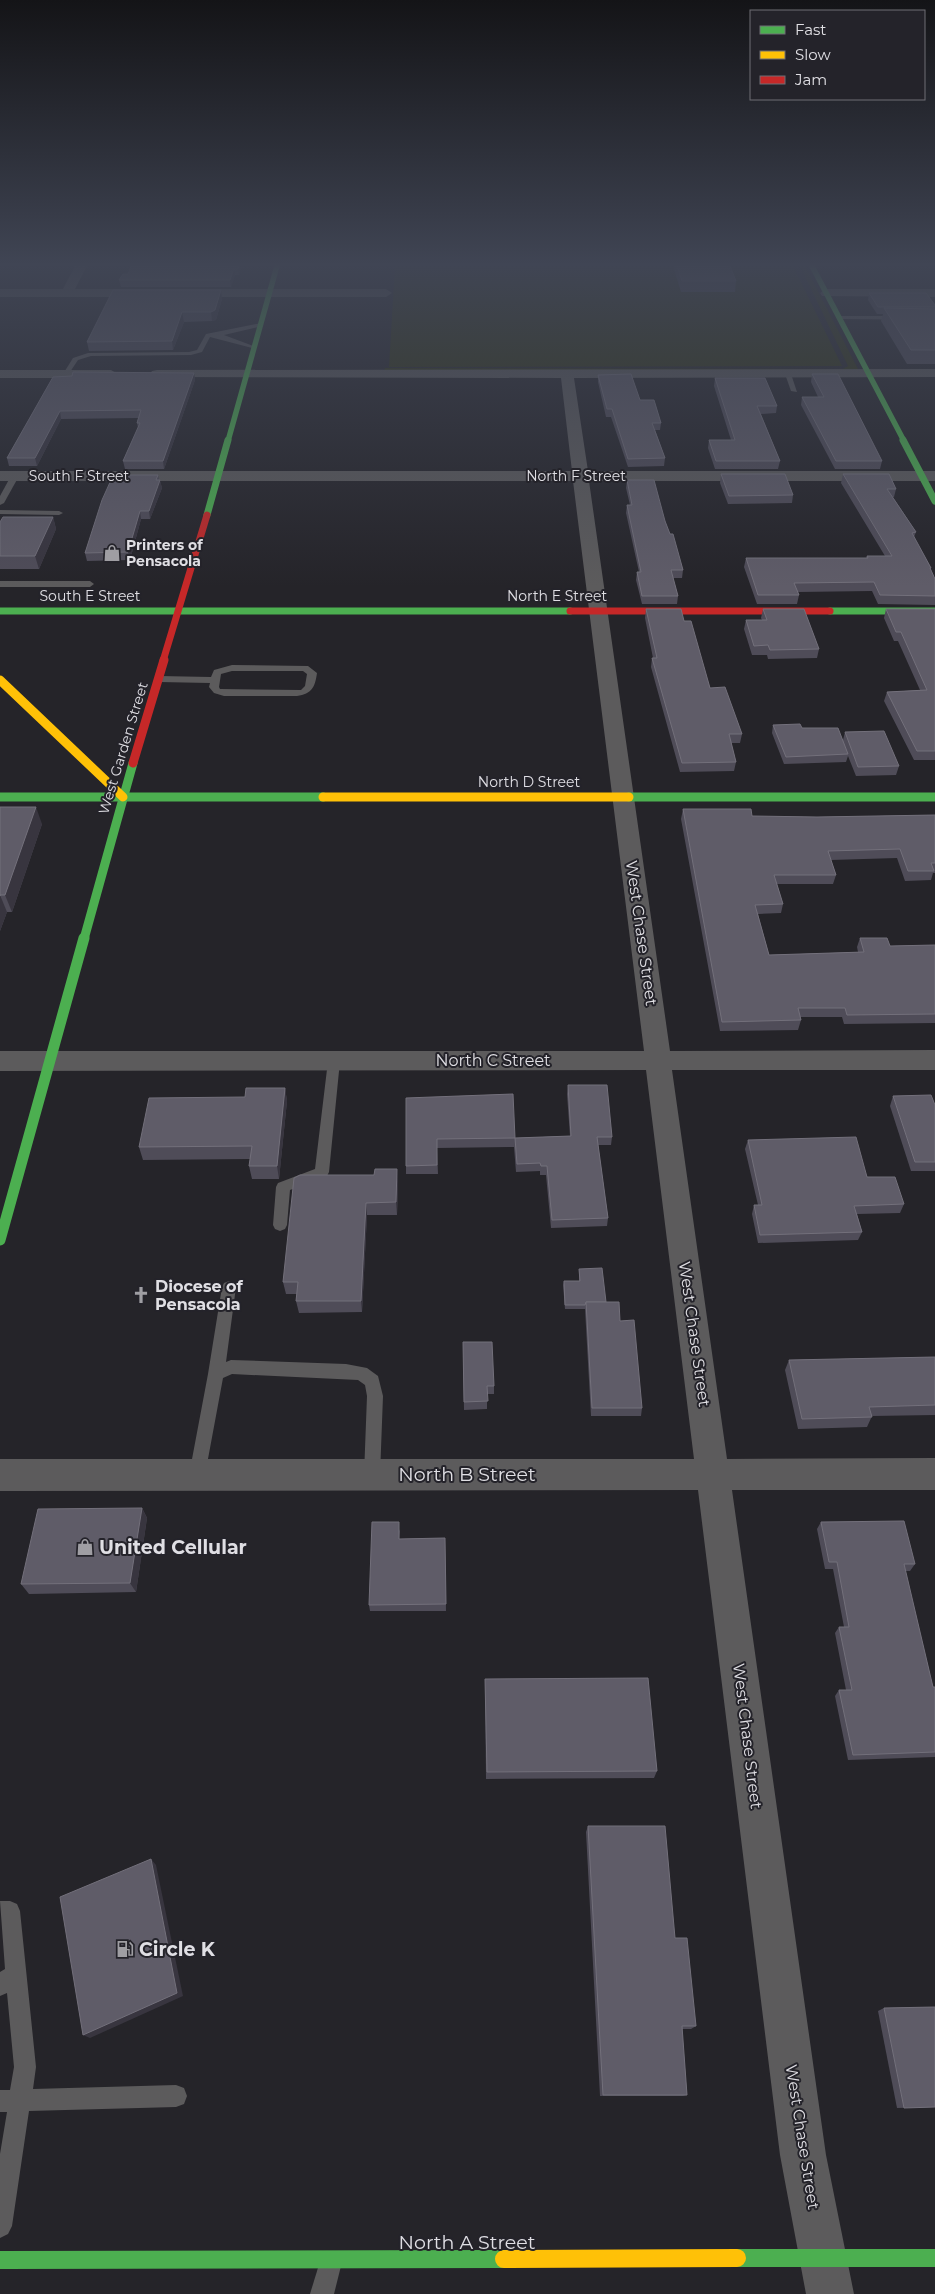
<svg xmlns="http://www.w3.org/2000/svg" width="935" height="2294" viewBox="0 0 935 2294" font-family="Montserrat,sans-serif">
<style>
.green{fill:#2f3310}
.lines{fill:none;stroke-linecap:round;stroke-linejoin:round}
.lane{fill:#5c5b5c;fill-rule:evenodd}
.street{fill:#5c5b5c;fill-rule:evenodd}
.fast-far4{stroke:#4caf50;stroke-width:5.5}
.fast-far3{stroke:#4caf50;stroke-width:7}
.fast-far2{stroke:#4caf50;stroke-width:9}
.fast-far1{stroke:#4caf50;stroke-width:11}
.fast{stroke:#4caf50;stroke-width:18}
.slow-far1{stroke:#ffc107;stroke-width:9}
.slow{stroke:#ffc107;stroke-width:18}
.jam-far1{stroke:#c62828;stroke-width:7}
.jam{stroke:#c62828;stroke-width:9}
.wall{fill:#4f4c58}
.shaded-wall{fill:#38353f}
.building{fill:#5f5c68;stroke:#73707b}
.labels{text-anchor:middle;stroke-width:4;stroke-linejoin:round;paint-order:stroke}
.far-street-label{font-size:14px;fill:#e0dfe4;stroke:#24232a}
.far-poi-label{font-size:14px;font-weight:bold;fill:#e0dfe4;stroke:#24232a;text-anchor:start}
.street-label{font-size:16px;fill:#e0dfe4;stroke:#24232a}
.poi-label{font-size:16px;font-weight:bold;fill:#e0dfe4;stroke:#24232a;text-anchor:start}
.near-street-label{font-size:19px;fill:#e0dfe4;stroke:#24232a}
.near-poi-label{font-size:19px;font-weight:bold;fill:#e0dfe4;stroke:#24232a;text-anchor:start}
</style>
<rect width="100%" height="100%" fill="#252429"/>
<g class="green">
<polygon points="395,266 793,266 842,366 389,367"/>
<polygon points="800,266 805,266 859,371 384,371 385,368 843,369 848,366"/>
</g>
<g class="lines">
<g class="lane">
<polygon points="839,316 935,316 935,320 837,319"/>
<polygon points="261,323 263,326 224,335 256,347 256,349 210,337 202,352 191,355 91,356 78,360 68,375 63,374 73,358 88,353 189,352 197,350 206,334"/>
<polygon points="788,372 791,374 797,392 791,391 785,374"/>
<polygon points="12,474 19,476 4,503 0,505 0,496"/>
<polygon points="0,510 59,511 63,513 59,515 0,514"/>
<polygon points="0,581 90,581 94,584 90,587 0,587"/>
<path d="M 232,665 L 308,666 L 317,673 C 315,687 312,694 297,696 L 224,696 L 214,693 L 209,687 L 210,683 L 159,682 L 154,679 L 159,676 L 211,677 L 214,670 ZM 232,671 L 303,671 L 307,674 L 305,686 L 301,690 L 220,689 L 219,687 L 221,674 Z"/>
<polygon points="334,1056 340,1061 329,1172 327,1176 290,1190 287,1225 285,1229 280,1231 275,1229 273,1225 276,1187 278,1183 315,1169 328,1061"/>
<polygon points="229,1281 234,1283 236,1287 226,1362 231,1360 346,1364 367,1368 378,1376 383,1396 380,1475 378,1481 372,1483 366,1481 364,1475 367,1396 365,1385 358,1380 232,1374 223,1378 205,1475 203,1481 197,1483 191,1481 189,1475 208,1374 222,1287 224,1283"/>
<polygon points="0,1901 10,1901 17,1904 20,1911 36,2067 33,2089 176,2085 184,2088 187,2096 184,2104 176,2107 29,2111 12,2226 8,2234 0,2238 0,2154 7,2112 0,2112 0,2090 10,2090 14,2067 7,1993 0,1996 0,1972 5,1969"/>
<polygon points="329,2254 337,2258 341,2266 334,2294 310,2294 321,2258"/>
</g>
<g class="street">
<polygon points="75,266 87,266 75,289 386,289 392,293 386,297 0,297 0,289 63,289"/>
<polygon points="826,289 935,289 935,297 822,296 820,293"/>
<polygon points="935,369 935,377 574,378 588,471 935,471 935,481 589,481 670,1051 935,1050 935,1070 672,1070 727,1459 935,1458 935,1490 732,1490 826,2155 854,2294 806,2294 780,2155 698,1490 0,1491 0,1459 694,1459 646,1070 0,1071 0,1051 644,1051 573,481 0,481 0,471 572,471 561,378 152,377 150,374 152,371 157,370"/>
<polygon points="0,370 111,370 118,374 111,378 0,378"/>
</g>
<g class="fast-far4">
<polyline points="812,266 904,441"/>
<polyline points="228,441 277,266"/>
</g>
<g class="fast-far3">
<polyline points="903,440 935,501"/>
<polyline points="207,515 228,440"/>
<polyline points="0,611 570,611"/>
<polyline points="830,611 935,611"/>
</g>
<g class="fast-far2">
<polyline points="0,797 323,797"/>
<polyline points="629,797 935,797"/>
<polyline points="84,939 133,763"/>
</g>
<polyline class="fast-far1" points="0,1240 84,938"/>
<g class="fast">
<polyline points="737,2258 935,2258"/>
<polyline points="0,2260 504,2259"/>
</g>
<g class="slow-far1">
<polyline points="0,680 123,797"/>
<polyline points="323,797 629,797"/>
</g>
<polyline class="slow" points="504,2259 737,2258"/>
<g class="jam-far1">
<polyline points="570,611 830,611"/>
<polyline points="163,661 207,515"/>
</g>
<polyline class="jam" points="133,763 164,660"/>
</g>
<g class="wall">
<polygon points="131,266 242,266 239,275 235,275 231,287 121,287 119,280 128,274"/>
<polygon points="674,266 730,266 736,281 735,292 681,292 674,269"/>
<polygon points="869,293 935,305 935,364 907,364 881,321 883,314 877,314 868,300"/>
<polygon points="222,299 216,320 212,321 184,322 173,350 89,351 87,342"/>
<polygon points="194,373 195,380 164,469 125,469 123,461 138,428 137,423 138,418 61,419 37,466 9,466 7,458 53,377"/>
<polygon points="812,374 882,461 880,469 835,469 801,405 802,397 818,397 811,382"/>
<polygon points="598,375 640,400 661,423 660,430 655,430 665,458 664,466 628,467 611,417 606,417 598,382"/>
<polygon points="715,378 777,406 776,413 761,414 780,461 778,469 715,469 708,448 709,440 731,440 714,386"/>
<polygon points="721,474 793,495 792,503 728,504 720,483"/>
<polygon points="843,474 896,489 894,497 893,497 916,532 914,537 931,568 931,570 935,579 935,605 878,604 872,591 798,592 799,595 797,604 757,604 744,567 746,558 866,558 867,556 885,556 841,483"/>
<polygon points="158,475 162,488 150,519 141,519 130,560 87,561 85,553 116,480"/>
<polygon points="627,480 665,521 683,570 682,578 673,578 678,596 677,604 642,604 636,580 637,572 639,572 626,513 627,505 630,505 626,488"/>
<polygon points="53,517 56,529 39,569 0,569 0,522"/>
<polygon points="646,609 684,621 710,688 742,734 740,743 731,743 736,762 734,771 680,772 651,667 652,658 653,658 645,618"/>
<polygon points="763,609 819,649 817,658 768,659 767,655 752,655 744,629 746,620 762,620 761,618"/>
<polygon points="886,609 935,609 935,760 914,760 884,701 887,692 920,690 898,641 894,641 884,618"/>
<polygon points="773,725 802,728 843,740 845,732 899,766 896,775 856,776 848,756 846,762 784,764 772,733"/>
<polygon points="0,807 42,824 12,912 7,912 0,931"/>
<polygon points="683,809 752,816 817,817 935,815 935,873 933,873 931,880 905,881 897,858 831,860 836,875 833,884 777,884 783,904 781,913 758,914 769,955 858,952 857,947 860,938 890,946 935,945 935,1023 844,1024 842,1017 800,1017 801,1020 798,1030 720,1031 681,819"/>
<polygon points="568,1085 612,1137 611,1145 598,1145 608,1218 607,1226 551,1228 546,1175 540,1175 540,1171 516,1172 514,1147 437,1148 438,1174 406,1174 406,1098 515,1138 570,1136 567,1094"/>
<polygon points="285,1088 287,1101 279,1179 252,1179 249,1166 250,1159 143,1160 139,1147"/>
<polygon points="893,1096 935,1105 935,1171 911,1171 890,1106"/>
<polygon points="748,1140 867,1177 904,1204 900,1213 857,1214 862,1232 858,1240 758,1243 752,1214 754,1205 758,1205 745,1149"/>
<polygon points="374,1175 398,1181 397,1215 367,1215 362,1312 299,1313 296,1301 297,1294 286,1294 283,1282"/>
<polygon points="579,1269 620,1321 642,1408 641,1416 591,1416 585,1309 565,1309 563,1285 564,1281 579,1281"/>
<polygon points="463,1342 494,1386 494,1394 487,1394 487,1409 464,1410"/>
<polygon points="935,1357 935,1415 872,1416 867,1427 798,1429 785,1370 789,1360"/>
<polygon points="142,1508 147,1518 136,1592 29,1594 21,1584"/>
<polygon points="821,1522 915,1564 910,1571 905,1571 933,1687 935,1687 935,1757 848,1760 835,1696 839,1690 846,1690 835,1633 839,1627 844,1627 833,1569 825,1569 817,1529"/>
<polygon points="400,1529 399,1539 445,1538 446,1611 370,1611 369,1605"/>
<polygon points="485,1679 657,1771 654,1778 486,1779"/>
<polygon points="588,1826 675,1938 696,2026 691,2029 682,2029 687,2095 683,2096 600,2096 586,1832"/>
<polygon points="935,2007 935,2107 897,2108 878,2011 884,2008"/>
</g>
<g class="shaded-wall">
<polygon points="239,266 242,266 239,275 238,269"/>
<polygon points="234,269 235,275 231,287 230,280"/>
<polygon points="221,290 222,299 216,320 212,321 211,312"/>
<polygon points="182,312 184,322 173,350 172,341"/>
<polygon points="194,373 195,380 164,469 163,461"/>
<polygon points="60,411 61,419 37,466 35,458"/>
<polygon points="160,480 162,488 150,519 149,511"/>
<polygon points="140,511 141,519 130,560 128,552"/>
<polygon points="53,517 56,529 39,569 35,556"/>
<polygon points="36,807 42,824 12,912 5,895"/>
<polygon points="0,895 7,912 0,931"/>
<polygon points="285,1088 287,1101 279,1179 277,1166"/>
<polygon points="397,1169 398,1181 397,1215 396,1202"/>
<polygon points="366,1203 367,1215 362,1312 361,1301"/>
<polygon points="142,1508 147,1518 136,1592 130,1583"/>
<polygon points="151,1859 156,1865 183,1996 90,2038 83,2035"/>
</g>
<g class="building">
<polygon points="131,266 239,266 238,269 234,269 230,280 119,280 123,274 128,274"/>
<polygon points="677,266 730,266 736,281 682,281"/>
<polygon points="113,290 221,290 215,310 211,312 182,312 172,341 87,342"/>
<polygon points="869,293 926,293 935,305 935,307 878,307"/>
<polygon points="884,308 935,309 935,350 911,350"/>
<polygon points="73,372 194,373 163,461 123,461 140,423 137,423 141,410 60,411 35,458 7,458 53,377 72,376"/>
<polygon points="631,374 640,400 654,400 661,423 652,423 665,458 628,459 612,409 607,409 598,375"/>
<polygon points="812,374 838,374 882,461 836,461 802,397 824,397"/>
<polygon points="715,378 765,378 777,406 757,406 780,461 716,461 709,440 735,440"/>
<polygon points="721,474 785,474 793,495 729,496"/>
<polygon points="843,474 889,474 896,489 887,489 916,532 912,533 931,568 930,568 935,579 935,596 880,595 874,582 794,583 799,595 758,595 746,558 868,558 867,556 892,556"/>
<polygon points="118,475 158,475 156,480 160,480 149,511 140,511 128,552 85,553 102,500 111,480 116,480"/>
<polygon points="627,480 654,480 665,521 670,534 673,534 683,570 671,570 678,596 642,596 637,572 641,572 627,505 632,505"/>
<polygon points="3,517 53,517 35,556 0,556 0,522"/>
<polygon points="646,609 681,609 684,621 691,621 710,688 725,687 742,734 729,734 736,762 682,763 652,658 657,658"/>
<polygon points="763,609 804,609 819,649 770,650 768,645 754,646 746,620 767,620"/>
<polygon points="886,609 935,609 935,751 917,751 887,692 927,690 901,632 896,632"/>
<polygon points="800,724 802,728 838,728 848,754 786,757 773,725"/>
<polygon points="884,731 899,766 858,767 845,732"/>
<polygon points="0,807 36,807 5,895 0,895 0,896"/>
<polygon points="683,809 751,809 752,816 817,817 935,815 935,863 931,863 934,871 908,871 900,849 828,851 836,875 774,875 783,904 755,905 769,955 864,952 860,938 887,938 890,946 935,945 935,1014 847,1015 845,1008 798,1008 801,1020 722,1022"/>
<polygon points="568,1085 607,1085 612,1137 597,1137 608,1218 552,1220 547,1166 541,1166 540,1163 517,1164 515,1138 437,1139 437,1165 406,1166 406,1098 513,1094 515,1138 571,1136"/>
<polygon points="246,1088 285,1088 277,1166 249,1166 252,1146 139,1147 149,1098 245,1097"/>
<polygon points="931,1095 935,1105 935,1162 915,1162 893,1096"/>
<polygon points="856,1137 867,1177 895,1177 904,1204 854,1206 862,1232 760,1235 754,1205 762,1205 748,1140"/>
<polygon points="375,1169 397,1169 396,1202 366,1203 361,1301 296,1301 298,1282 283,1282 294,1178 300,1175 374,1175"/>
<polygon points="602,1268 606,1302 586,1302 585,1305 565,1305 564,1281 580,1281 579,1269"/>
<polygon points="586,1302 619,1302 620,1321 634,1320 642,1408 592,1408"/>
<polygon points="463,1342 492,1342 494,1386 487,1386 488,1401 464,1402"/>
<polygon points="935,1357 935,1405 869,1407 872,1417 802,1419 789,1360"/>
<polygon points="142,1508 130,1583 21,1584 38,1509"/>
<polygon points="904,1521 915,1564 904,1564 933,1687 935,1687 935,1752 853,1755 839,1690 852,1690 839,1627 849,1627 837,1562 829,1562 821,1522"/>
<polygon points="372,1522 399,1522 399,1539 445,1538 446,1604 369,1605"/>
<polygon points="648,1678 657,1771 487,1772 485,1679"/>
<polygon points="588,1826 665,1826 675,1938 687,1938 696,2026 682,2026 687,2095 603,2095"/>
<polygon points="151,1859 177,1993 83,2035 60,1897"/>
<polygon points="935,2007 935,2107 904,2108 884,2008"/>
</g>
<linearGradient id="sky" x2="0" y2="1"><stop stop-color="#141417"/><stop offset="0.45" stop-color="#404554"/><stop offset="1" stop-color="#404554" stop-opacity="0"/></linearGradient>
<rect width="935" height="587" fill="url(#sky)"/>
<defs>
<g id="shop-bare" transform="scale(1.35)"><path d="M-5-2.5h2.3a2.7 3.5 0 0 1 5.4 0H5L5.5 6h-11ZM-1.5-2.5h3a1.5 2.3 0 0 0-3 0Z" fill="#9f9ea3" stroke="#24232a" stroke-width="2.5" paint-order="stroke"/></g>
<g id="church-bare" transform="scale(1.35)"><path d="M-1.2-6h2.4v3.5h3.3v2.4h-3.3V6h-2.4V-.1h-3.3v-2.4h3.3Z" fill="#9f9ea3" stroke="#24232a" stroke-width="2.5" paint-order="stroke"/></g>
<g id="fuel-bare" transform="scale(1.35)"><path d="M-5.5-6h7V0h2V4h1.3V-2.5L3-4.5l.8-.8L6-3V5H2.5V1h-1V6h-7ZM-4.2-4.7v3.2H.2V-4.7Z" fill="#9f9ea3" stroke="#24232a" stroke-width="2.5" paint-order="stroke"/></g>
</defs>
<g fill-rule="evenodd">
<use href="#shop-bare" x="112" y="553"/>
<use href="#church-bare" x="141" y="1295"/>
<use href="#shop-bare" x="85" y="1547"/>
<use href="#fuel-bare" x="125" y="1949"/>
</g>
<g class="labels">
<g class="far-street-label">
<text x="79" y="481">South F Street</text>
<text x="576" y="481">North F Street</text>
<text x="90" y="601">South E Street</text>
<text x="557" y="601">North E Street</text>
<text transform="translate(123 748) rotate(-73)" y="5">West Garden Street</text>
<text x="529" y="787">North D Street</text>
</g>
<g class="far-poi-label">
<text x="126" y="550">Printers of<tspan x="126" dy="16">Pensacola</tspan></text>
</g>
<g class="street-label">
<text transform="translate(642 933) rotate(82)" y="6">West Chase Street</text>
<text x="493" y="1066">North C Street</text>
<text transform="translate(695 1334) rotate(82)" y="6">West Chase Street</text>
<text transform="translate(748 1736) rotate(83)" y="6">West Chase Street</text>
<text transform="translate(803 2137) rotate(81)" y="6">West Chase Street</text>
</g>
<g class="poi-label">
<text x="155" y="1292">Diocese of<tspan x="155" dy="18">Pensacola</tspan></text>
</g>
<g class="near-street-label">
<text x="467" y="1481">North B Street</text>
<text x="467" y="2249">North A Street</text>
</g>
<g class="near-poi-label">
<text x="99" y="1554">United Cellular</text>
<text x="139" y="1956">Circle K</text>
</g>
</g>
<rect x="750" y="10" width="175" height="90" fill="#24232a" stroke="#6f6e74"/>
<rect x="760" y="26" width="25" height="8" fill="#4caf50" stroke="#6f6e74"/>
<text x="795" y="35" font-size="15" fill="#e0dfe4">Fast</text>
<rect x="760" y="51" width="25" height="8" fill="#ffc107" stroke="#6f6e74"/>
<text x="795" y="60" font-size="15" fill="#e0dfe4">Slow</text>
<rect x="760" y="76" width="25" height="8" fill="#c62828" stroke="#6f6e74"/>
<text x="795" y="85" font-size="15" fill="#e0dfe4">Jam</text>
</svg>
